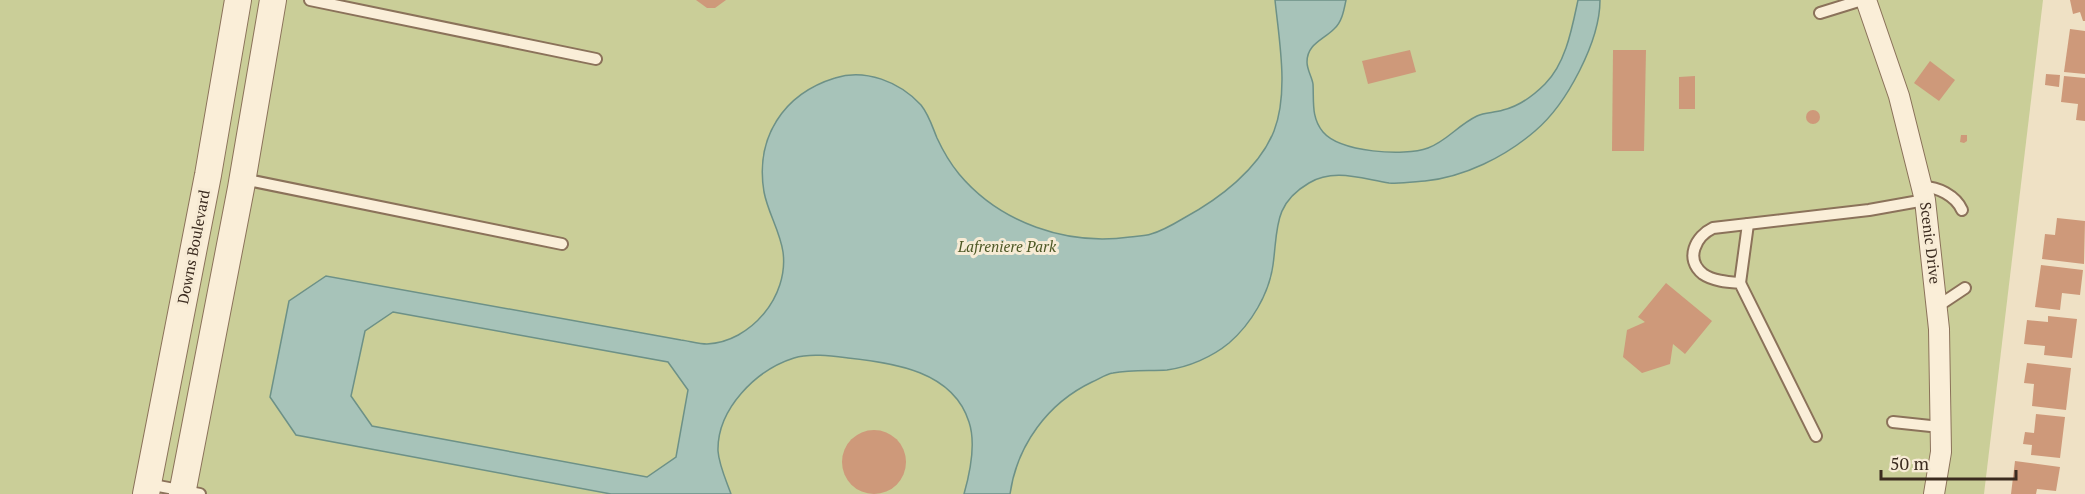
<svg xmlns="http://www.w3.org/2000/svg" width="2085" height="494" viewBox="0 0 2085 494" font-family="'PT Serif',serif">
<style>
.green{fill:#cace98}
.water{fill:#a7c3b9;stroke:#6d9187;stroke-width:1.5;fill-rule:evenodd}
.building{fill:#ce997a}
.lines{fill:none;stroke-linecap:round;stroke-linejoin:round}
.service-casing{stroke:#8b725a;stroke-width:14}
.minor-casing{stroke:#8b725a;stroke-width:22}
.tertiary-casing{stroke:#8b725a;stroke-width:28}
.service{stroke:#faeed8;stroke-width:10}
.minor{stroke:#faeed8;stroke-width:20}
.tertiary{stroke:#faeed8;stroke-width:26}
.labels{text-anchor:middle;stroke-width:6;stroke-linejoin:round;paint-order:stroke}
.street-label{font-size:15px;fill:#3b2b1f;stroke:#f7ebd5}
.park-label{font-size:15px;font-style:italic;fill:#4d5825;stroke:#f7ebd5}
</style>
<rect width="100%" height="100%" fill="#efe1c5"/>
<polygon class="green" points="0,0 2043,0 1984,494 0,494"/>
<path class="water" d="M 1275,0 L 1346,0 C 1344,10 1342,22 1334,29 C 1323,40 1307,44 1307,62 C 1307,70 1312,77 1313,84 C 1314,101 1311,118 1323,132 C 1340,152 1404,157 1428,148 C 1447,141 1458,125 1477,116 C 1485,112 1494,113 1503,110 C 1520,106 1533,96 1545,84 C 1566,63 1572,28 1578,0 L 1600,0 C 1600,41 1567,104 1535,131 C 1505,157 1464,177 1425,181 C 1413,182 1400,184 1389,183 C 1362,179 1334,168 1309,183 C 1273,204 1278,229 1273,265 C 1269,294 1251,324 1229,343 C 1212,357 1189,367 1167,370 C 1149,371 1131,370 1113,373 C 1106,374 1099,379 1092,382 C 1048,403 1017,445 1010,494 L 964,494 C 970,473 976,443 969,422 C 953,371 894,363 848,358 C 832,356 810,353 794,358 C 756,370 717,409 718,451 C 719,465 726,480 731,494 L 611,494 L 296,435 L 270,397 L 289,301 L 326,276 L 681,340 C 689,341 699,344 707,344 C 751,342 789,296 783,252 C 780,231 768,213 764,192 C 755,138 783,94 835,78 C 865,68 900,82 921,105 C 929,115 932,126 937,138 C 943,151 950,163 959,174 C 1000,223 1067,246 1130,237 C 1137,236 1145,236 1151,234 C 1162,231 1174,224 1184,218 C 1219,199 1259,169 1274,131 C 1289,92 1279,40 1275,0 ZM 393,312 L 668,362 L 688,390 L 676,457 L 647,477 L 372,426 L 351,396 L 365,331 Z"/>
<g class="building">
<polygon points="696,0 726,0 715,8 707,8"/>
<polygon points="2070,0 2085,0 2085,21 2083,21 2080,12 2073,14"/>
<polygon points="2070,29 2085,31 2085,74 2064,72"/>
<polygon points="1410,50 1416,72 1368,84 1362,61"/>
<polygon points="1613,50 1646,50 1644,151 1612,151"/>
<polygon points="1930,61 1955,80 1939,101 1914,83"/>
<polygon points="2046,74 2060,75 2059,87 2045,85"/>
<polygon points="1695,76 1695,109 1679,109 1679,77"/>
<polygon points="2064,76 2085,78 2085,121 2076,120 2078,104 2061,102"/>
<circle cx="1813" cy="117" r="7"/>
<polygon points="1961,135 1967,135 1967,141 1964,143 1960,142"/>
<polygon points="2057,218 2085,221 2084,264 2042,259 2045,234 2055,235"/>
<polygon points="2041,265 2083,270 2080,295 2062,293 2060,310 2035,307"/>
<polygon points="1666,283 1712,321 1685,354 1673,344 1670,364 1642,373 1623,357 1627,330 1645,322 1638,317"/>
<polygon points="2048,316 2077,319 2072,358 2044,355 2045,346 2024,344 2027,320 2048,322"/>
<polygon points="2027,363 2071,368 2066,410 2032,406 2034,384 2024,383"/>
<polygon points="2036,414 2065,417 2060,458 2031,455 2032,445 2023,444 2025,432 2034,433"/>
<circle cx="874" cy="462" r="32"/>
<polygon points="2015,461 2060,467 2056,491 2037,489 2036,494 2011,494"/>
</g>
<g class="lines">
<g class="service-casing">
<g id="service">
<polyline points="310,0 596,59"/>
<polyline points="1820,13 1862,0"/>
<polyline points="243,179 562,244"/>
<path d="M 1922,187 C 1937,186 1956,196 1962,210"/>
<polyline points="1740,283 1748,224"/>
<polyline points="1938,306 1965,288"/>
<polyline points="1893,422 1940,427"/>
<path d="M 1816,436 L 1740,283 C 1728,282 1713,281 1703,274 C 1684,259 1696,236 1713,228 L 1869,210 L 1925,200"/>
<polyline points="148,484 200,494"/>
</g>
</g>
<g class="minor-casing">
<polyline id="minor" points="1866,0 1899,96 1925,200 1939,329 1941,452 1934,494"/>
</g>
<g class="tertiary-casing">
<g id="tertiary">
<polyline points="146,494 208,175 238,0"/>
<polyline points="182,494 241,188 273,0"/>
</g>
</g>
<use href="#service" class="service"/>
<use href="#minor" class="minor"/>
<use href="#tertiary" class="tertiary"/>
</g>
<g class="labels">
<g class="street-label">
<text transform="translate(1930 243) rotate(83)" y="5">Scenic Drive</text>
<text transform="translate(194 247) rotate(-79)" y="5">Downs Boulevard</text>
</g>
<g class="park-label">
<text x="1007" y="252">Lafreniere Park</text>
</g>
</g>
<path d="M1881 470v9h135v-9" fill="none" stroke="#3b2b1f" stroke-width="3"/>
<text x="1890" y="470" font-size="18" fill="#3b2b1f" stroke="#f7ebd5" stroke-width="4.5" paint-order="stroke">50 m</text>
</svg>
